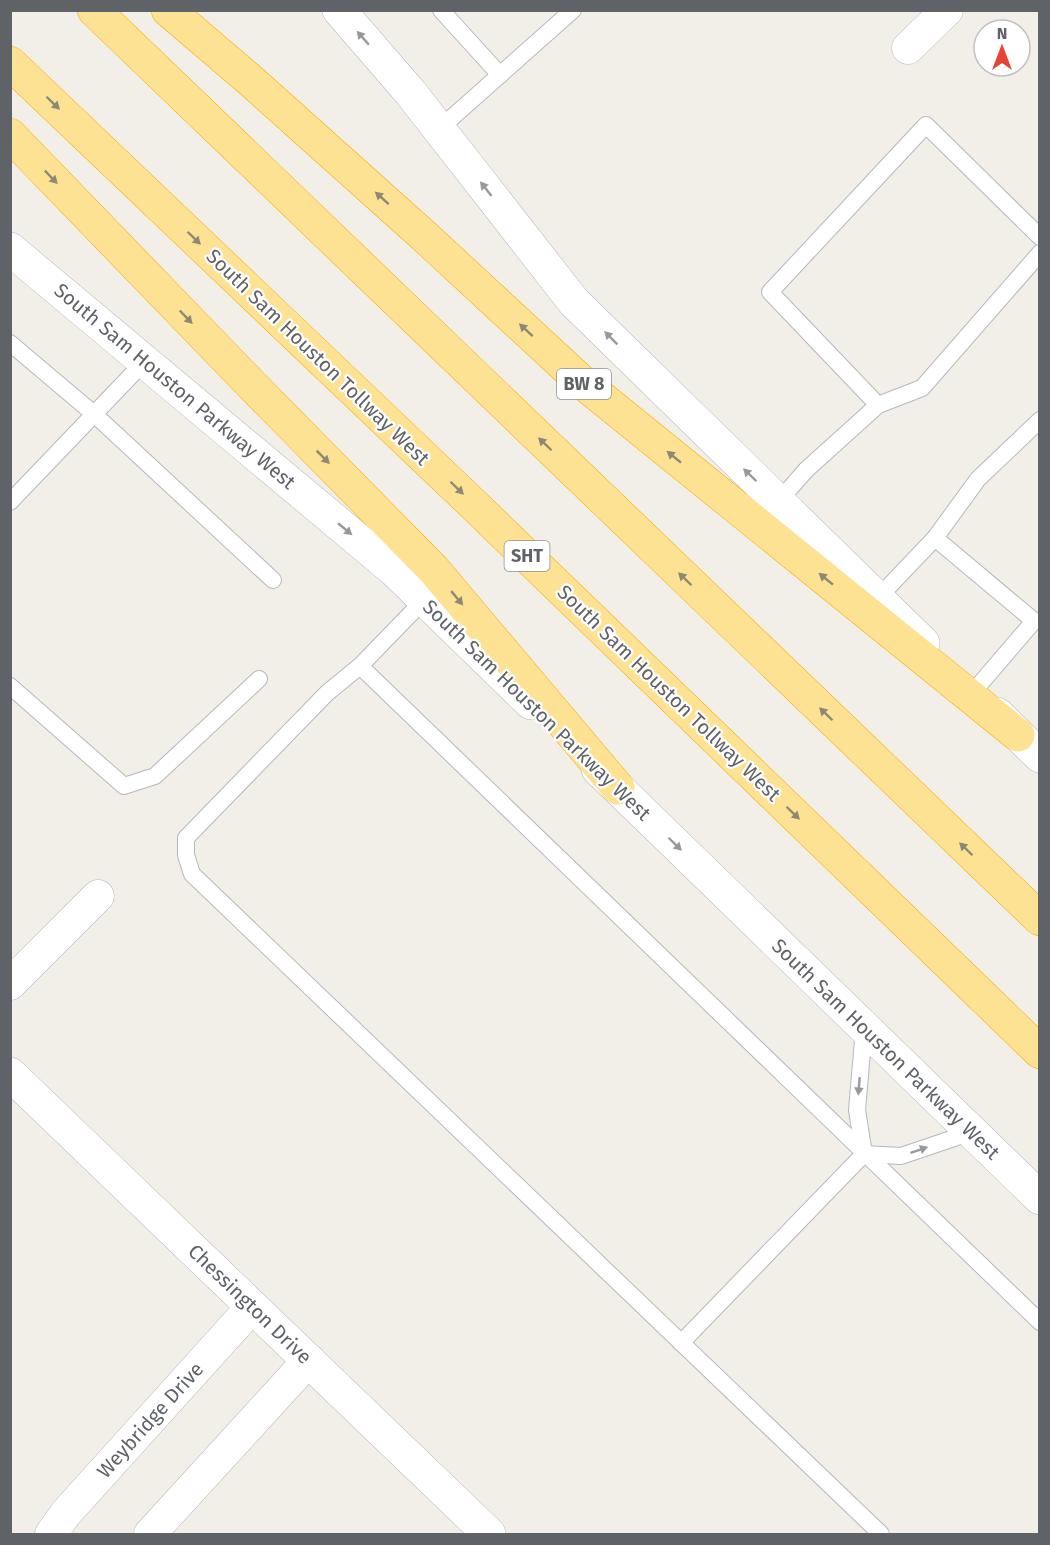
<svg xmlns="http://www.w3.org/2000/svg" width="1050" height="1545" viewBox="0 0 1050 1545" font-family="'Fira Sans',sans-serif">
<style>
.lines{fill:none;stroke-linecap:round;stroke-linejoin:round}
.lane-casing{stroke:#b5b8bc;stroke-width:18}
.street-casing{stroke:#b5b8bc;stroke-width:33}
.secondary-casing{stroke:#b6babf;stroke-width:34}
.highway-casing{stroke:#f9ab00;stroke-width:34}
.lane{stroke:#fff;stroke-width:16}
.street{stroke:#fff;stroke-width:32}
.secondary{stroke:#fff;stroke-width:33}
.highway{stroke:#fde293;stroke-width:33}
.oneway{fill:#979a9d}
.oneway2{fill:#8e8975}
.labels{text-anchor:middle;stroke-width:4.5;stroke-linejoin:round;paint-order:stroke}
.shield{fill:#fff;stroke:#8f9295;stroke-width:1.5}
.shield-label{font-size:18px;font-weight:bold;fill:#5f6368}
.street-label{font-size:20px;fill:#5f6368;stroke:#fff}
</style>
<rect width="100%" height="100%" fill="#f1efe8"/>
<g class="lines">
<g class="lane-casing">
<g id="lane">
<polyline points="441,10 500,75"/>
<polyline points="439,129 573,10"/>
<polyline points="10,343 94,414 273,580"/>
<polyline points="878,405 770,292 926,125 1040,237"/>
<polyline points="10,502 145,361"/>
<polyline points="778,502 806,470 878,405 922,388 1040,253"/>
<polyline points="935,538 978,479 1040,420"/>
<polyline points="424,600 360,666 327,693 186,838 186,855 192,874 881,1534"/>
<polyline points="873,603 935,538 1034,621 974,691"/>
<polyline points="360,666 1040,1322"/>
<polyline points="10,686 124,786 155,776 259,679"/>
<polyline points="864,1028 857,1110 864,1154"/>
<polyline points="864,1154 901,1156 972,1132"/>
<polyline points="681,1343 864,1154"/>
</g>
</g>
<g class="street-casing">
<g id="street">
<polyline points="908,48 947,10"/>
<polyline points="10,984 98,896"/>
<polyline points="51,1534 66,1513 252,1307"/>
<polyline points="150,1534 309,1360"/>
</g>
</g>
<g class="secondary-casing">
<g id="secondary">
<polyline points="339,10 410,92 574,302 923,643"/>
<polyline points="10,249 394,570 531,703"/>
<polyline points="997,714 1040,756"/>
<polyline points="598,769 1040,1198"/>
<polyline points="10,1074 489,1534"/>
</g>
</g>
<g class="highway-casing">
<g id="highway">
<polyline points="94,10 1040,919"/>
<polyline points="168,10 250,80 423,235 583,383 1018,735"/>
<polyline points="10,63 473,504 1040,1052"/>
<polyline points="10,135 246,379 434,570 618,788"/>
</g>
</g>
<use href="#lane" class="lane"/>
<use href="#street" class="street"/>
<use href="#secondary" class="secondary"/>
<use href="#highway" class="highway"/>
</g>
<defs><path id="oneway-solid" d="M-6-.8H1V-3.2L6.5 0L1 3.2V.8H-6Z" transform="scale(1.5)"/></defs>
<g class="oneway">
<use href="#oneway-solid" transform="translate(363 38) rotate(-131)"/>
<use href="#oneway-solid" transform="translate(486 189) rotate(-128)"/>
<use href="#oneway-solid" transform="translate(611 338) rotate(-135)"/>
<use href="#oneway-solid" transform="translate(750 475) rotate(-136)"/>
<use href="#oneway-solid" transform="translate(345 529) rotate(40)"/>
<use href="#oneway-solid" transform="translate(675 844) rotate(44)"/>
<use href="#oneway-solid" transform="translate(859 1086) rotate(95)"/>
<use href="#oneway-solid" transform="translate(919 1150) rotate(-19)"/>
</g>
<g class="oneway2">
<use href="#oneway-solid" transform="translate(53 103) rotate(44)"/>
<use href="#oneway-solid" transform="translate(51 177) rotate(46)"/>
<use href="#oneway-solid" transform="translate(382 198) rotate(-138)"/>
<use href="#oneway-solid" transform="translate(194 238) rotate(44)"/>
<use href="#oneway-solid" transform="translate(186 317) rotate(46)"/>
<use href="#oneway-solid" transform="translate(526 330) rotate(-137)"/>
<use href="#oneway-solid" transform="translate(545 444) rotate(-136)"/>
<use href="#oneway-solid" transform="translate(323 457) rotate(45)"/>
<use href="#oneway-solid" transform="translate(674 457) rotate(-141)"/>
<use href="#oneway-solid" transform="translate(457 488) rotate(44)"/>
<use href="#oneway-solid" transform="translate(685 579) rotate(-136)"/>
<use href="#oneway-solid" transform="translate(826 579) rotate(-141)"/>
<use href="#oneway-solid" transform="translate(457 598) rotate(50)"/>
<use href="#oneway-solid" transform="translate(826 714) rotate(-136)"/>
<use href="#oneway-solid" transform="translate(793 813) rotate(44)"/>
<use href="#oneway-solid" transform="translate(966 849) rotate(-136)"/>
</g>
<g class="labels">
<g class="shield">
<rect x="557" y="369" width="54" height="30" rx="4.5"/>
<rect x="504.5" y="541" width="45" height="30" rx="4.5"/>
</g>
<g class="shield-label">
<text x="584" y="390">BW 8</text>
<text x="527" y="562">SHT</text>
</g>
<g class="street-label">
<text transform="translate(318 357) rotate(44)" y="7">South Sam Houston Tollway West</text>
<text transform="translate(175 386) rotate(40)" y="7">South Sam Houston Parkway West</text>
<text transform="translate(669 693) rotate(44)" y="7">South Sam Houston Tollway West</text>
<text transform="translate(537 710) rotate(44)" y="7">South Sam Houston Parkway West</text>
<text transform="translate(886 1049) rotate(44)" y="7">South Sam Houston Parkway West</text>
<text transform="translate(250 1304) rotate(44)" y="7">Chessington Drive</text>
<text transform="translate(150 1420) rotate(-48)" y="7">Weybridge Drive</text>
</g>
</g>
<rect width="1050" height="1545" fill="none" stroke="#5f6368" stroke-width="24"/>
<g transform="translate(1002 48)"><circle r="28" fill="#ffffff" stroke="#bfc1c3" stroke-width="1.5"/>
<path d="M0-4.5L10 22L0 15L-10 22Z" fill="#ea4335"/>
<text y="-9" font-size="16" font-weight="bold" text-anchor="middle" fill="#5f6368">N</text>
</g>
</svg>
